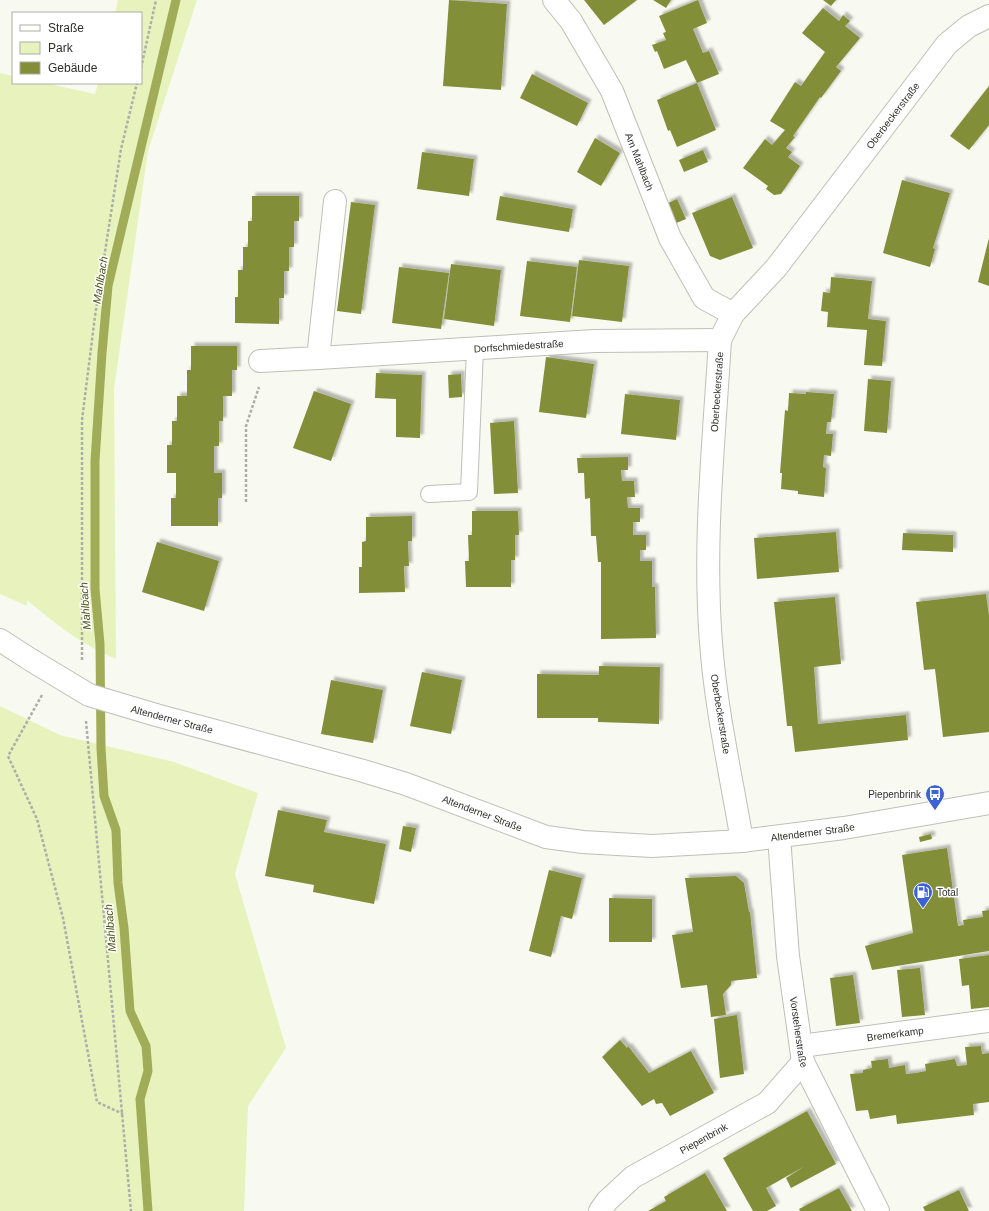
<svg xmlns="http://www.w3.org/2000/svg" width="989" height="1211" viewBox="0 0 989 1211" font-family="Helvetica,sans-serif">
<style>
.green{fill:#e8f2bd}
.lines{fill:none;stroke-linecap:round;stroke-linejoin:round}
.stream{stroke:#a0ac57;stroke-width:9}
.building{fill:#828e38;filter:url(#shadow)}
.service-casing{stroke:#bec0b7;stroke-width:18}
.minor-casing{stroke:#bec0b7;stroke-width:24}
.secondary-casing{stroke:#bec0b7;stroke-width:24}
.path{stroke:#acaea7;stroke-width:2.5;stroke-dasharray:3 2;stroke-linecap:butt}
.service{stroke:#fff;stroke-width:16}
.minor{stroke:#fff;stroke-width:22}
.secondary{stroke:#fff;stroke-width:22}
.secondary-bridge-casing{stroke:#bec0b7;stroke-width:24;stroke-linecap:butt}
.secondary-bridge{stroke:#fff;stroke-width:22}
.labels{text-anchor:middle;stroke-width:3;stroke-linejoin:round;paint-order:stroke}
.street-label{font-size:10px;fill:#2e2f2b;stroke:#fff}
.poi-label{font-size:10px;fill:#2e2f2b;stroke:#fff;text-anchor:end}
.water-label{font-size:11px;font-style:italic;fill:#4c5315;stroke:#fff}
</style>
<defs>
<filter id="shadow"><feDropShadow dx="3.5" dy="-3.5" stdDeviation="1" flood-color="#0004"/></filter>
</defs>
<rect width="100%" height="100%" fill="#f8faf1"/>
<g class="green">
<path d="M 118,0 L 197,0 L 148,151 L 114,389 L 116,659 C 82,645 54,623 27,600 L 27,606 L 0,594 L 0,73 L 13,76 L 13,83 L 45,83 L 95,94 L 98,83 L 141,83 L 141,13 L 115,13 Z"/>
<polygon points="0,706 60,735 174,762 258,793 235,874 286,1048 248,1106 244,1211 0,1211"/>
</g>
<g class="lines">
<polyline class="stream" points="148,1211 140,1099 148,1071 146,1046 130,1011 124,928 118,883 116,830 104,796 101,748 100,644 95,589 95,461 102,353 108,286 176,0"/>
</g>
<g class="building">
<polygon points="449,0 507,4 501,90 443,86"/>
<polygon points="584,0 637,0 604,25"/>
<polygon points="653,0 671,0 666,8"/>
<polygon points="698,0 707,23 693,29 703,53 709,51 719,74 697,83 686,60 664,69 657,51 655,52 652,45 666,40 663,33 666,32 659,16"/>
<polygon points="823,0 836,0 831,6"/>
<polygon points="823,8 839,21 843,15 850,21 845,26 860,38 836,67 841,71 821,98 820,97 793,136 795,137 786,148 792,152 788,157 800,166 781,194 774,195 766,189 768,186 743,168 765,139 772,145 785,130 770,121 795,82 801,86 825,52 802,33"/>
<polygon points="532,74 588,103 577,126 520,98"/>
<polygon points="697,83 716,130 677,147 670,130 668,131 657,100"/>
<polygon points="989,86 989,125 969,150 950,136"/>
<polygon points="595,138 620,153 601,186 577,172"/>
<polygon points="703,150 708,162 684,172 679,160"/>
<polygon points="422,152 474,159 469,196 417,189"/>
<polygon points="902,180 950,193 933,248 935,249 930,267 883,253"/>
<polygon points="252,196 299,196 299,221 294,221 294,247 289,247 289,271 284,271 284,298 279,298 279,324 235,323 235,297 238,297 238,270 243,270 243,247 248,247 248,221 252,221"/>
<polygon points="500,196 573,209 569,232 496,220"/>
<polygon points="732,197 753,248 720,260 710,256 692,213"/>
<polygon points="677,199 686,219 674,224 666,204"/>
<polygon points="351,202 375,205 361,314 337,311"/>
<polygon points="989,238 989,286 978,282"/>
<polygon points="579,260 629,266 622,322 572,316"/>
<polygon points="527,261 577,267 570,322 520,316"/>
<polygon points="451,264 501,270 494,326 444,319"/>
<polygon points="399,267 449,273 441,329 392,323"/>
<polygon points="831,277 872,281 868,319 886,321 882,366 864,365 867,330 827,327 828,312 821,311 823,292 830,293"/>
<polygon points="191,346 237,346 237,370 232,370 232,396 223,396 223,421 219,421 219,446 214,446 214,473 222,473 222,498 218,498 218,526 171,526 171,498 176,498 176,473 167,473 167,445 172,445 172,421 177,421 177,396 187,396 187,370 191,370"/>
<polygon points="546,357 594,364 586,418 539,412"/>
<polygon points="376,373 422,375 420,438 396,437 396,399 375,398"/>
<polygon points="461,374 462,397 449,398 448,375"/>
<polygon points="868,379 891,381 887,433 864,431"/>
<polygon points="314,391 351,404 331,461 293,448"/>
<polygon points="806,392 834,394 831,422 827,422 826,434 833,434 831,456 824,455 823,467 826,468 824,497 798,494 798,491 781,489 782,473 780,473 785,410 788,411 789,393 806,394"/>
<polygon points="625,394 680,400 676,440 621,434"/>
<polygon points="514,421 518,493 494,494 490,423"/>
<polygon points="628,457 628,470 621,470 622,481 634,481 635,497 627,497 628,508 640,508 640,522 633,522 633,535 646,535 646,550 640,550 640,561 652,561 652,587 655,587 656,638 601,639 601,562 598,562 596,536 591,536 590,498 585,499 584,473 578,473 577,458"/>
<polygon points="472,511 518,511 519,535 515,535 515,560 511,560 511,587 466,587 465,561 469,561 468,535 472,535"/>
<polygon points="412,516 412,541 408,541 409,566 404,566 405,592 359,593 359,567 362,567 362,542 366,541 366,517"/>
<polygon points="836,532 839,572 757,579 754,538"/>
<polygon points="903,533 953,535 953,552 902,550"/>
<polygon points="157,542 219,561 204,611 142,592"/>
<polygon points="986,594 989,616 989,732 943,737 935,669 924,670 916,602"/>
<polygon points="835,597 841,664 814,667 818,724 906,715 908,740 795,752 792,726 787,726 774,602"/>
<polygon points="599,666 660,667 659,724 598,722 598,718 537,718 537,674 599,675"/>
<polygon points="422,672 462,680 451,734 410,726"/>
<polygon points="331,680 383,690 373,743 321,734"/>
<polygon points="278,810 327,820 324,832 386,844 374,904 313,892 314,885 265,876"/>
<polygon points="403,826 416,828 411,852 399,849"/>
<polygon points="931,834 932,839 920,842 919,837"/>
<polygon points="947,848 958,926 964,925 963,920 983,917 982,911 989,910 989,951 872,970 865,946 913,933 902,855"/>
<polygon points="549,870 582,878 572,919 561,916 551,957 529,951"/>
<polygon points="736,876 744,883 749,912 750,912 757,978 731,981 731,985 723,994 726,1015 711,1017 707,985 681,988 672,935 693,932 685,878"/>
<polygon points="609,898 652,899 652,942 609,942"/>
<polygon points="989,955 989,1007 971,1009 969,985 962,986 959,959"/>
<polygon points="920,968 925,1015 902,1017 897,970"/>
<polygon points="853,975 860,1023 836,1026 830,978"/>
<polygon points="737,1015 744,1074 720,1078 714,1019"/>
<polygon points="620,1040 627,1048 628,1046 649,1073 691,1051 714,1093 670,1116 662,1103 656,1104 654,1099 642,1106 602,1057"/>
<polygon points="981,1046 982,1054 989,1053 989,1102 973,1104 974,1115 897,1124 896,1115 870,1119 868,1110 856,1111 850,1074 863,1073 863,1070 872,1068 871,1061 888,1059 889,1068 905,1065 906,1074 916,1073 926,1071 925,1064 955,1059 957,1066 967,1065 965,1047"/>
<polygon points="807,1111 836,1164 791,1188 786,1178 805,1166 766,1188 776,1206 767,1211 753,1211 723,1158"/>
<polygon points="705,1173 727,1211 648,1211 666,1201 664,1197"/>
<polygon points="839,1188 852,1211 800,1211 799,1209"/>
<polygon points="959,1190 969,1211 925,1211 923,1207"/>
</g>
<g class="lines">
<g class="service-casing">
<polyline id="service" points="429,494 469,492 475,349"/>
</g>
<g class="minor-casing">
<g id="minor">
<path id="s1" d="M 554,0 L 571,21 L 612,91 L 670,238 L 704,298 L 733,314"/>
<path id="s2" d="M 318,358 L 594,341 L 720,340"/>
<polyline points="260,361 318,358 335,201"/>
<path id="s3" d="M 779,837 L 788,956 L 803,1062 L 878,1211"/>
<path id="s4" d="M 742,841 C 731,775 716,710 711,643 C 703,542 714,441 720,340 L 733,314 L 776,268 L 947,44 L 969,26 L 989,16"/>
<path id="s5" d="M 801,1046 L 989,1021"/>
<path id="s6" d="M 600,1211 L 607,1201 L 633,1177 L 767,1103 L 803,1062"/>
</g>
</g>
<g class="secondary-casing">
<g id="secondary">
<polyline points="0,640 31,660"/>
<path id="s7" d="M 156,715 L 360,770 L 406,784 L 546,837 L 583,842 L 652,846 L 742,841 L 844,828 L 989,803"/>
</g>
</g>
<g class="path">
<polyline points="141,68 156,0"/>
<polyline points="246,502 246,426 259,387"/>
<polyline points="82,660 82,420 95,316 121,149 137,83"/>
<polyline points="42,695 8,756 37,819 63,918 97,1102 123,1114"/>
<polyline points="86,721 131,1211"/>
</g>
<use href="#service" class="service"/>
<use href="#minor" class="minor"/>
<use href="#secondary" class="secondary"/>
<g class="secondary-bridge-casing">
<polyline id="secondary-bridge" points="31,660 89,695 156,715"/>
</g>
<use href="#secondary-bridge" class="secondary-bridge"/>
</g>
<defs>
<g id="bus-pin" transform="scale(1)"><path d="M0 17L-7.5 6A9.5 9.5 0 1 1 7.5 6Z" fill="#3c62d4" stroke="#fff"/><path d="M-5-6H5V4H4V6H2V4H-2V6H-4V4H-5ZM-3.5-4V0h7V-4ZM-3.5 1.2v1.5H-2V1.2ZM2 1.2v1.5H3.5V1.2Z" fill="#fff"/></g>
<g id="fuel-pin" transform="scale(1)"><path d="M0 17L-7.5 6A9.5 9.5 0 1 1 7.5 6Z" fill="#3c62d4" stroke="#fff"/><path d="M-5.5-6h7V0h2V4h1.3V-2.5L3-4.5l.8-.8L6-3V5H2.5V1h-1V6h-7ZM-4.2-4.7v3.2H.2V-4.7Z" fill="#fff"/></g>
</defs>
<g fill-rule="evenodd">
<use href="#bus-pin" x="935" y="794"/>
<use href="#fuel-pin" x="923" y="892"/>
</g>
<g class="labels">
<g class="street-label">
<text dy="4" stroke="none"><textPath href="#s4" startOffset="788">Oberbeckerstraße</textPath></text>
<text dy="4" stroke="none"><textPath href="#s1" startOffset="184">Am Mahlbach</textPath></text>
<text dy="4" stroke="none"><textPath href="#s2" startOffset="201">Dorfschmiedestraße</textPath></text>
<text dy="4" stroke="none"><textPath href="#s4" startOffset="452">Oberbeckerstraße</textPath></text>
<text transform="translate(721 714) rotate(81)" y="4">Oberbeckerstraße</text>
<text transform="translate(172 719) rotate(15)" y="4">Altenderner Straße</text>
<text dy="4" stroke="none"><textPath href="#s7" startOffset="341">Altenderner Straße</textPath></text>
<text dy="4" stroke="none"><textPath href="#s7" startOffset="677">Altenderner Straße</textPath></text>
<text dy="4" stroke="none"><textPath href="#s3" startOffset="196">Vorsteherstraße</textPath></text>
<text dy="4" stroke="none"><textPath href="#s5" startOffset="95">Bremerkamp</textPath></text>
<text dy="4" stroke="none"><textPath href="#s6" startOffset="128">Piepenbrink</textPath></text>
</g>
<g class="poi-label">
<text x="921" y="798">Piepenbrink</text>
<text x="937" y="896" text-anchor="start">Total</text>
</g>
<g class="water-label">
<text transform="translate(100 280) rotate(-81)" y="4">Mahlbach</text>
<text transform="translate(85 606) rotate(-94)" y="4">Mahlbach</text>
<text transform="translate(110 928) rotate(-95)" y="4">Mahlbach</text>
</g>
</g>
<rect x="12" y="12" width="130" height="72" fill="#ffffff" stroke="#abacaa"/>
<rect x="20" y="25" width="20" height="6" fill="#ffffff" stroke="#abacaa"/>
<text x="48" y="32" font-size="12" fill="#2e2f2b">Straße</text>
<rect x="20" y="42" width="20" height="12" fill="#e8f2bd" stroke="#abacaa"/>
<text x="48" y="52" font-size="12" fill="#2e2f2b">Park</text>
<rect x="20" y="62" width="20" height="12" fill="#828e38" stroke="#abacaa"/>
<text x="48" y="72" font-size="12" fill="#2e2f2b">Gebäude</text>
</svg>
